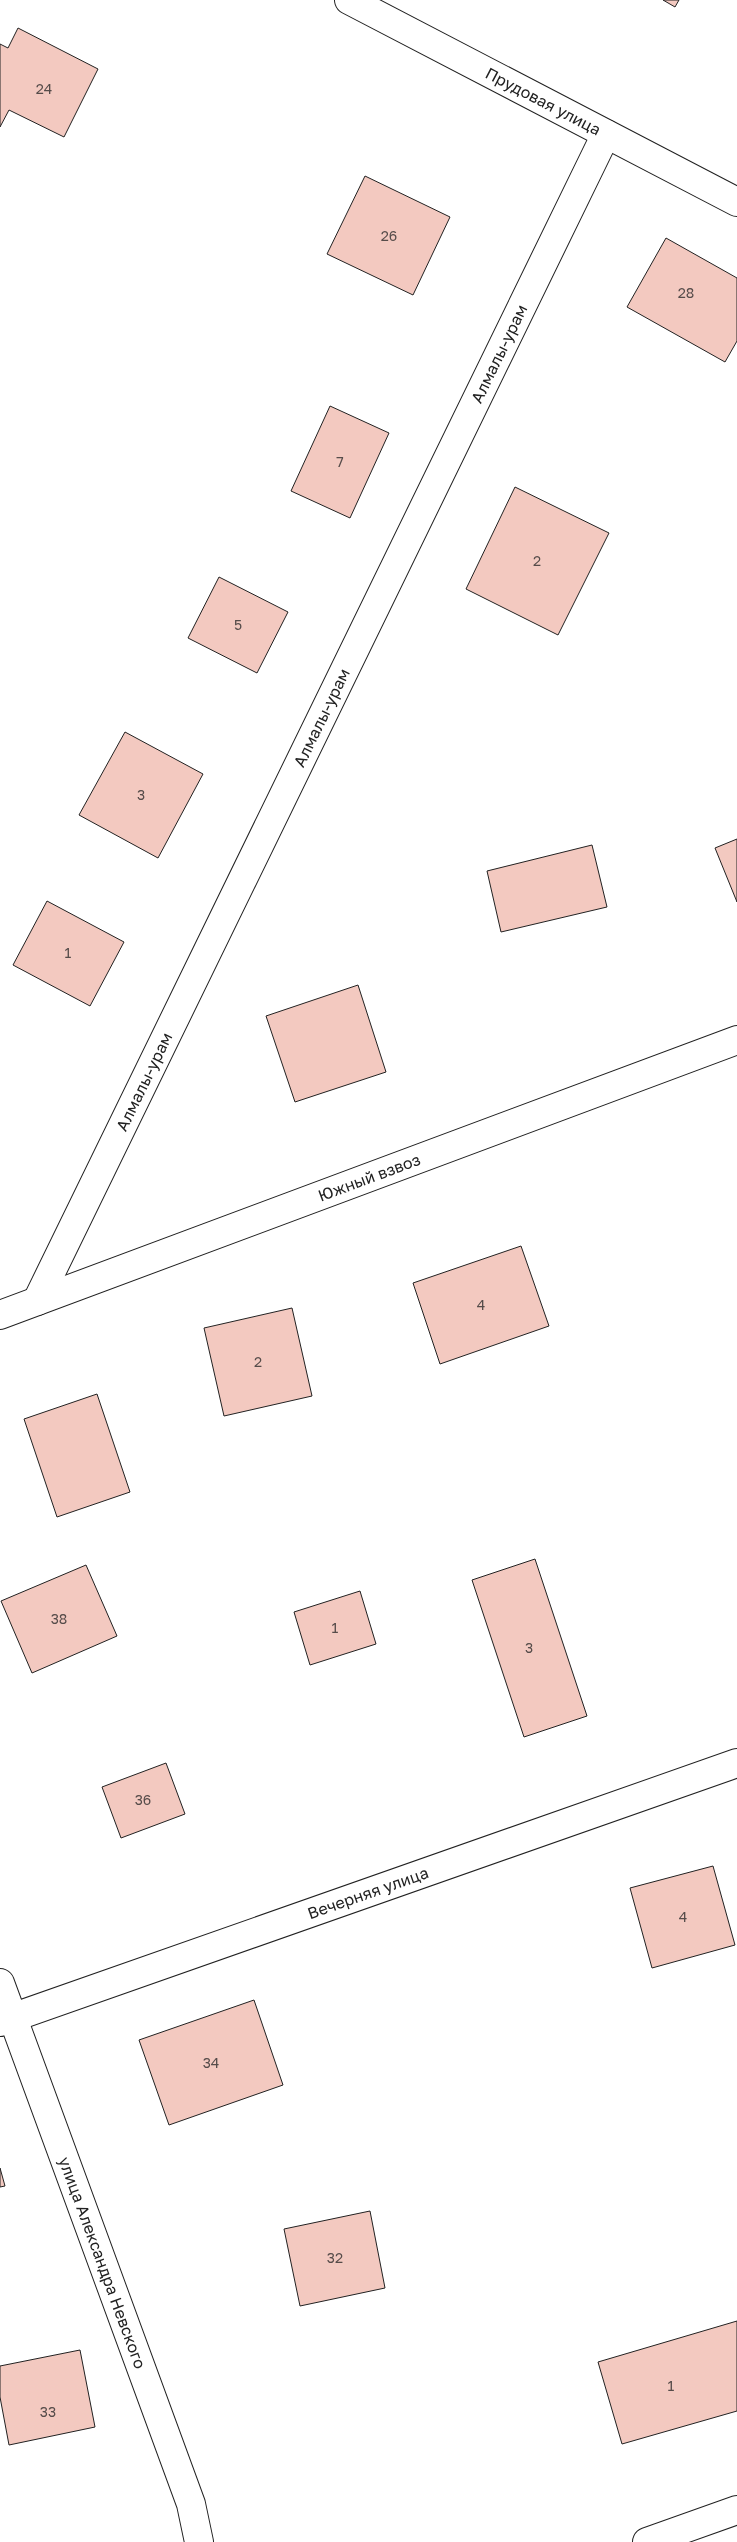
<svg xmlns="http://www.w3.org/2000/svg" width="737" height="2542" viewBox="0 0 737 2542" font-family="'Golos Text',sans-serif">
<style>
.building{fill:#f3c9c0;stroke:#222}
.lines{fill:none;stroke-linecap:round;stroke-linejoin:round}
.minor-casing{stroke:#222;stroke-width:30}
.minor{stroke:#fff;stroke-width:28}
.labels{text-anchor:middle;stroke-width:4;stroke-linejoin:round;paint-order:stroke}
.number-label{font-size:14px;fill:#564c4a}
.street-label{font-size:16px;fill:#222;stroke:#fff}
</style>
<rect width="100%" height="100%" fill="#fff"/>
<g class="building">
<polygon points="663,0 679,0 675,7"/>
<polygon points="18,28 98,69 64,137 9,110 0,127 0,44 8,48"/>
<polygon points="365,176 450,217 413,295 327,254"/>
<polygon points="666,238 737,278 737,341 725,362 627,307"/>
<polygon points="330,406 389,433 350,518 291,491"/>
<polygon points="515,487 609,533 558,635 466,589"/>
<polygon points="219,577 288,612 257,673 188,638"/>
<polygon points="125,732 203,774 158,858 79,815"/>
<polygon points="737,839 737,902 715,848"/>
<polygon points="592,845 607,907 501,932 487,871"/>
<polygon points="47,901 124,942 90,1006 13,965"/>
<polygon points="358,985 386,1072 295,1102 266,1016"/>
<polygon points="521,1246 549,1326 440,1364 413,1283"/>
<polygon points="292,1308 312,1396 224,1416 204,1328"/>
<polygon points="97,1394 130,1492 57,1517 24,1419"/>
<polygon points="535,1559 587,1716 524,1737 472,1580"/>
<polygon points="86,1565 117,1636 32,1673 1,1601"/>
<polygon points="360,1591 376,1644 310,1665 294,1612"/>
<polygon points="166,1763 185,1814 121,1838 102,1787"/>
<polygon points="713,1866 735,1945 652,1968 630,1888"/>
<polygon points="254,2000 283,2085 169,2125 139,2040"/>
<polygon points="0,2168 5,2186 0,2187"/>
<polygon points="370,2211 385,2288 300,2306 284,2229"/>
<polygon points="737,2321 737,2411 622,2444 598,2362"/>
<polygon points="80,2350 95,2427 9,2445 0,2397 0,2366"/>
</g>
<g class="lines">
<g class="minor-casing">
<g id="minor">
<path id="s1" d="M 349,0 L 737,202"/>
<path id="s2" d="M 37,1301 L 606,134"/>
<path id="s3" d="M 0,1315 L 737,1040"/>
<path id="s4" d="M 0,1983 L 191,2504 L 199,2542"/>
<path id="s5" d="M 0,2022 L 737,1763"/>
<polyline points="647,2542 737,2510"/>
</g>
</g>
<use href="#minor" class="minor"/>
</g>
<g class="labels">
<g class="number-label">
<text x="44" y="94">24</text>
<text x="389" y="241">26</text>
<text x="686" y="298">28</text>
<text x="340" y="467">7</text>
<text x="537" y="566">2</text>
<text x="238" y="630">5</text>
<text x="141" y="800">3</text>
<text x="68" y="958">1</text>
<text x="481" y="1310">4</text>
<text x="258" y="1367">2</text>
<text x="59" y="1624">38</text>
<text x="335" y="1633">1</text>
<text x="529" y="1653">3</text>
<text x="143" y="1805">36</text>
<text x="683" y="1922">4</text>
<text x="211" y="2068">34</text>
<text x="335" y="2263">32</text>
<text x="671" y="2391">1</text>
<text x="48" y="2417">33</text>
</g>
<g class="street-label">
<text dy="6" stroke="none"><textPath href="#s1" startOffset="219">Прудовая улица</textPath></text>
<text dy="6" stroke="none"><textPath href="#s2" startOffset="1054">Алмалы-урам</textPath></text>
<text dy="6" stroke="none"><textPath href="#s2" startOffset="649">Алмалы-урам</textPath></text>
<text dy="6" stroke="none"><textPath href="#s2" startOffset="244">Алмалы-урам</textPath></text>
<text dy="6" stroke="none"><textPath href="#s3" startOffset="394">Южный взвоз</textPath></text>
<text dy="6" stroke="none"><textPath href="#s5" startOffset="390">Вечерняя улица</textPath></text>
<text dy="6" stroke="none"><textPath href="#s4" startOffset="298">улица Александра Невского</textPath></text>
</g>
</g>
</svg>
